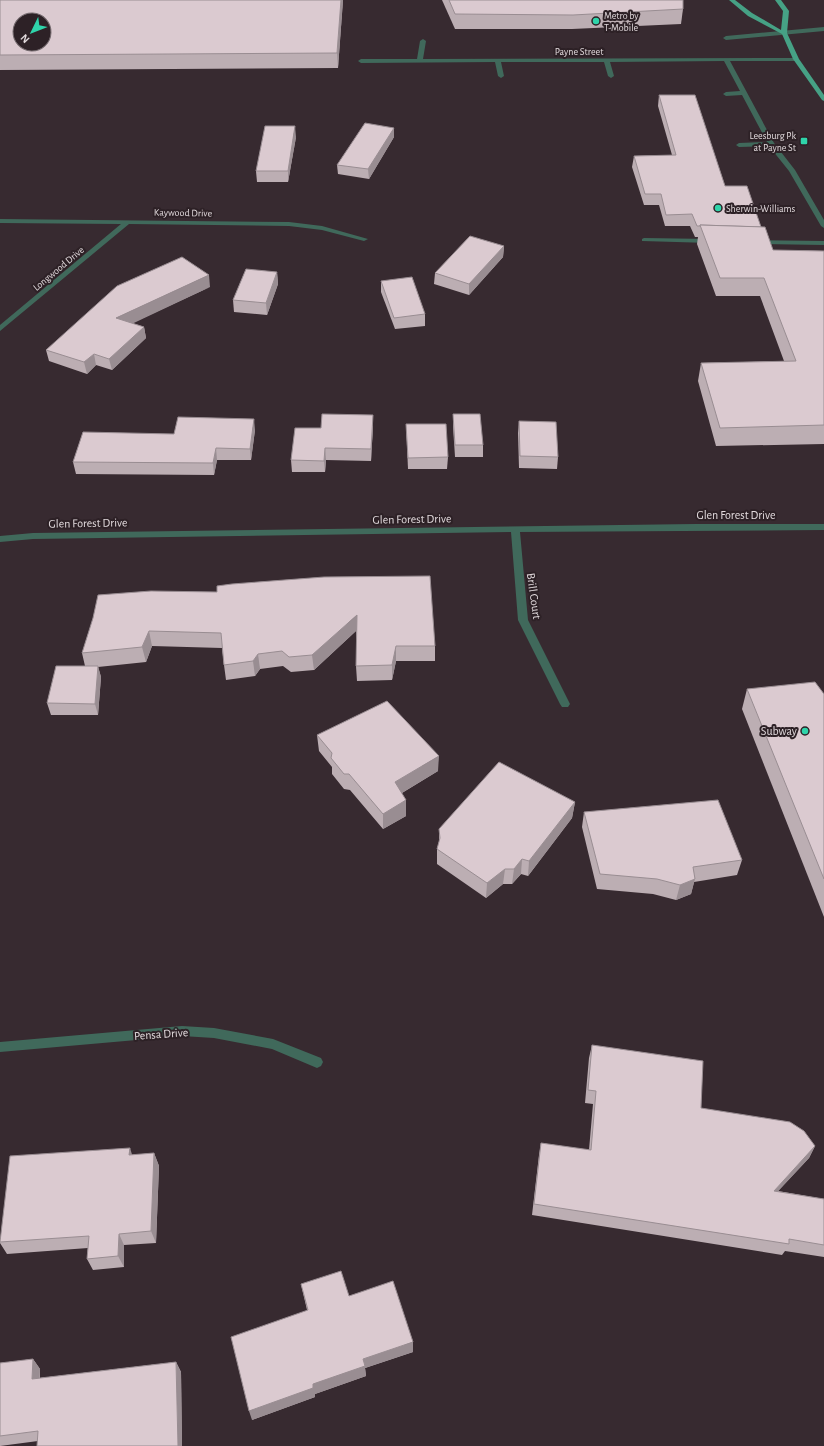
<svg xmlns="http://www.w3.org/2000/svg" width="824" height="1446" viewBox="0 0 824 1446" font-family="'Alegreya Sans',sans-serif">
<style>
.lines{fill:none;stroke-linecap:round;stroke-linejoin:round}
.minor{fill:#40695b;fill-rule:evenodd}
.major{fill:#46a185;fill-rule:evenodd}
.wall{fill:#bcaeb3}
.shaded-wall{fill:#998d92}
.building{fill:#dbcad0;stroke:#998d92;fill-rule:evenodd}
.poi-dot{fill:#2fd4aa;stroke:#2d2126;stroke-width:1.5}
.labels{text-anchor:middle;stroke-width:4;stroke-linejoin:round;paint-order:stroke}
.far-poi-label{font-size:10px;fill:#e2dadd;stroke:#2d2126;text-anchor:start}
.far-street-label{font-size:10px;fill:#e2dadd;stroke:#2d2126}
.street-label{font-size:12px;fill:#e2dadd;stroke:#2d2126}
.poi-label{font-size:12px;fill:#e2dadd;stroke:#2d2126;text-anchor:end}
</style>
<rect width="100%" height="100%" fill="#372a30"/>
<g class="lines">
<g class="minor">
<polygon points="824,27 824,31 726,40 723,38 726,36"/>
<polygon points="423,39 426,41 423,59 798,58 798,60 796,61 730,61 774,143 795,170 824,220 824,228 821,226 789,171 769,146 739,147 736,145 739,143 767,142 742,95 726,96 723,94 726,92 740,91 724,61 610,62 614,76 611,78 608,76 604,62 501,62 504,76 501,78 498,76 495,62 361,63 358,61 361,59 417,59 420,41"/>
<polygon points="0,219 289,222 322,226 368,239 364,241 322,230 289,226 129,224 0,331 0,325 121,224 0,223"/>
<polygon points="644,238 710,239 714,241 710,243 642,241 642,239"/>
<polygon points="753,240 824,241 824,245 756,244 752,242"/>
<polygon points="695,524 824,524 824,530 520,532 528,620 570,704 568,707 562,707 560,704 518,620 511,532 33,539 0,542 0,536 33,533"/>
<polygon points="182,1026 214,1028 273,1039 321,1058 323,1062 321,1066 317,1068 272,1049 214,1038 182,1036 0,1052 0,1042"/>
</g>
<polygon class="major" points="729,0 735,0 752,13 781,30 783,11 775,0 781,0 789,11 787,33 799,59 824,95 824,101 822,100 793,59 782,34 748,16"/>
</g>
<g class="wall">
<polygon points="0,0 343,0 338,68 0,70"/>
<polygon points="442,0 683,0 683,9 681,24 572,29 455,29"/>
<polygon points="659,95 725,186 761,227 773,250 824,251 824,444 716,446 698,381 701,363 784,361 760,296 716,296 697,244 698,237 695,237 690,226 665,226 659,205 644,205 632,167 634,156 672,155 658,106"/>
<polygon points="394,128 394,137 369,179 338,174 337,165"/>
<polygon points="296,137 288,182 257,182 256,171"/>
<polygon points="504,246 503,257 469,295 434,284 435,273"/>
<polygon points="277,272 278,284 267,315 234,312 233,300"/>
<polygon points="381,281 425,314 425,326 395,329 381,292"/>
<polygon points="210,287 132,323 144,327 146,338 112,370 96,365 87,374 49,361 46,350"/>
<polygon points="453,414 483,445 483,457 455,457 453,426"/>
<polygon points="519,421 558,457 557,469 519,468 518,433"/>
<polygon points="406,424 448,457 447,469 408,469"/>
<polygon points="373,426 371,461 326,460 325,472 292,472 291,460 321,428"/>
<polygon points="255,430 251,460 217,460 214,475 76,474 73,462 174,434"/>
<polygon points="217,592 435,646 435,661 396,661 392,680 357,681 356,666 356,631 314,670 291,672 283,666 260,669 255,676 226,680 224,665 222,648 152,646 146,662 98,667 101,677 98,715 51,715 47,703 85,666 82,653"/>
<polygon points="747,689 824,694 824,917 742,709"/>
<polygon points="317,735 438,771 402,793 406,816 383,829 350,790 344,789 332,774 332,767 319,751"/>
<polygon points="575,802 572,818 528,876 521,874 512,884 503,884 486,898 437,864 437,849 439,842 439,829"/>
<polygon points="584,812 742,860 737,875 694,882 691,894 676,900 653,894 597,889 582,827"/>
<polygon points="592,1045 701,1108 815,1146 809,1158 778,1191 824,1199 824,1257 785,1251 782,1255 532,1215 539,1155 541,1143 589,1150 593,1104 585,1103 589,1058"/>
<polygon points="154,1153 159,1166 156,1243 124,1245 124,1267 93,1270 87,1259 88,1248 7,1254 0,1243 0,1239 132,1155"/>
<polygon points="301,1284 349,1296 413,1352 365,1368 366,1376 315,1394 315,1397 252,1420 307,1310"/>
<polygon points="33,1359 40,1369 40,1378 176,1362 181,1372 182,1446 37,1446 38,1441 0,1446 0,1363"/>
</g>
<g class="shaded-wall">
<polygon points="341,0 343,0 338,68 337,53"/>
<polygon points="295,126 296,137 288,182 288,171"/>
<polygon points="394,128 394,137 369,179 368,169"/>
<polygon points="504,246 503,257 469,295 469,284"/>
<polygon points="277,272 278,284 267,315 266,303"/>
<polygon points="209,275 210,287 119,330 116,318"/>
<polygon points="144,327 146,338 112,370 109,359"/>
<polygon points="94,354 96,365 87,374 84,362"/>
<polygon points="373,415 373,426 371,461 371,449"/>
<polygon points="254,419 255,430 251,460 250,449"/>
<polygon points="216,448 217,460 214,475 213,463"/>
<polygon points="325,448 326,460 325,472 324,461"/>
<polygon points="357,615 357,630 314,670 312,655"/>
<polygon points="149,631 152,646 146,662 142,647"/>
<polygon points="396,646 396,661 392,680 392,665"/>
<polygon points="258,654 260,669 255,676 253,661"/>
<polygon points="98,666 101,677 98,715 95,704"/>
<polygon points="439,756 438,771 395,797 395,782"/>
<polygon points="406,800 406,816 383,829 383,814"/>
<polygon points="575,802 572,818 528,876 529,861"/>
<polygon points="522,859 521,874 512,884 514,869"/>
<polygon points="505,869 503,884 486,898 487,883"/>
<polygon points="695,879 691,894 676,900 680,885"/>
<polygon points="815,1146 809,1158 768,1202 774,1191"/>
<polygon points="130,1148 134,1161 129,1155"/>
<polygon points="154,1153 159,1166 156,1243 151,1231"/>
<polygon points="119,1234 124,1245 124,1267 118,1256"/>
<polygon points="413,1342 413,1352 365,1368 366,1376 315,1394 315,1397 252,1420 249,1411 313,1384 363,1359"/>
<polygon points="33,1359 40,1369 39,1389 32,1379"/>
<polygon points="176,1362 181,1372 182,1446 178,1446"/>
</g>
<g class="building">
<path d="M 0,0 L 341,0 L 337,53 L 0,55 ZM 20,20 L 44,20 L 44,44 L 20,44 Z"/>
<polygon points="449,0 683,0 683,9 573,15 455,14"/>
<polygon points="659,95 695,95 725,186 747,186 761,227 700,225 700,226 697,226 692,214 666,215 661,194 645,194 634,156 676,155"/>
<polygon points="365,123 394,128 368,169 337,165"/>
<polygon points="265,126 295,126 288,171 256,171"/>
<polygon points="700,225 765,227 773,250 824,251 824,425 720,428 701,363 796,361 764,278 720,278"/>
<polygon points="470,236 504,246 469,284 435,273"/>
<polygon points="182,257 209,275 116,318 144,327 109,359 94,354 84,362 46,350 117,286"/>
<polygon points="246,269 277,272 266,303 233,300"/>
<polygon points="412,277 425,314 394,318 381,281"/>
<polygon points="322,414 373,415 371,449 325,448 324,461 291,460 295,428 321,428"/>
<polygon points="453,414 480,414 483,445 455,445"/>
<polygon points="178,417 254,419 250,449 216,448 213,463 73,462 83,432 174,434"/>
<polygon points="519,421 556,422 558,457 520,456"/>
<polygon points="406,424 446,424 448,457 408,458"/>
<polygon points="430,576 435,646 396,646 392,665 356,666 357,615 312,655 289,657 282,651 258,654 253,661 224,665 221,633 149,631 142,647 82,653 93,618 98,595 151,591 217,592 217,586 232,584 324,577"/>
<polygon points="56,666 98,666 95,704 47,703"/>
<polygon points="815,682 824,694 824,879 747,689"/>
<polygon points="387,701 439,756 395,782 406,800 383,814 349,774 344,774 331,758 332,753 317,735"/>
<polygon points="499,762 575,802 529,861 522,859 514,869 505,869 487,883 437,849 440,838 439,829"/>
<polygon points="718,800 742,860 693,867 695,879 680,885 657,879 600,874 584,812"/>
<polygon points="592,1045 703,1061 701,1108 790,1122 804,1131 815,1146 774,1191 824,1199 824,1245 789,1239 789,1244 534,1204 541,1143 591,1150 596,1091 588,1090"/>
<polygon points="130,1148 129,1155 154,1153 151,1231 119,1234 118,1256 87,1259 89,1236 0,1242 10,1156"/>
<polygon points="341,1271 349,1296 393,1281 413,1342 363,1359 365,1366 313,1384 313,1388 249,1411 231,1337 308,1310 301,1284"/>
<polygon points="33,1359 32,1379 176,1362 178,1446 37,1446 38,1431 0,1436 0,1363"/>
</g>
<g class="poi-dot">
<circle cx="596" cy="21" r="4"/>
<rect x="800" y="137" width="8" height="8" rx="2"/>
<circle cx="718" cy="208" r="4"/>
<circle cx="805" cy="731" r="4"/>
</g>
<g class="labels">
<g class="far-poi-label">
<text x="604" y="19">Metro by<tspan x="604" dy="12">T-Mobile</tspan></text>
<text x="796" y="139" text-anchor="end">Leesburg Pk<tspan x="796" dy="12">at Payne St</tspan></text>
<text x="726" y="212">Sherwin-Williams</text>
</g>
<g class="far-street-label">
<text x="579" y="55">Payne Street</text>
<text transform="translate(183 212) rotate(1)" y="4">Kaywood Drive</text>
<text transform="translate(58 268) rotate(-40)" y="4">Longwood Drive</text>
</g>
<g class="street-label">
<text x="736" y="519">Glen Forest Drive</text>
<text transform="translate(412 519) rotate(-1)" y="4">Glen Forest Drive</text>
<text transform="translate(88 523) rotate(-1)" y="4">Glen Forest Drive</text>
<text transform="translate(534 596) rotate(82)" y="4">Brill Court</text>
<text transform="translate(161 1034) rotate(-4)" y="4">Pensa Drive</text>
</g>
<g class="poi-label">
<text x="797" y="735">Subway</text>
</g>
</g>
<g transform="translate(32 32) rotate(227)"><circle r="19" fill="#2d2126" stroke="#756b6f"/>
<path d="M0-3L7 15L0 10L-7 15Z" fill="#2fd4aa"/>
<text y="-6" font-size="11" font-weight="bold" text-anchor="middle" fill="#e2dadd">N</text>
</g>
</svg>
